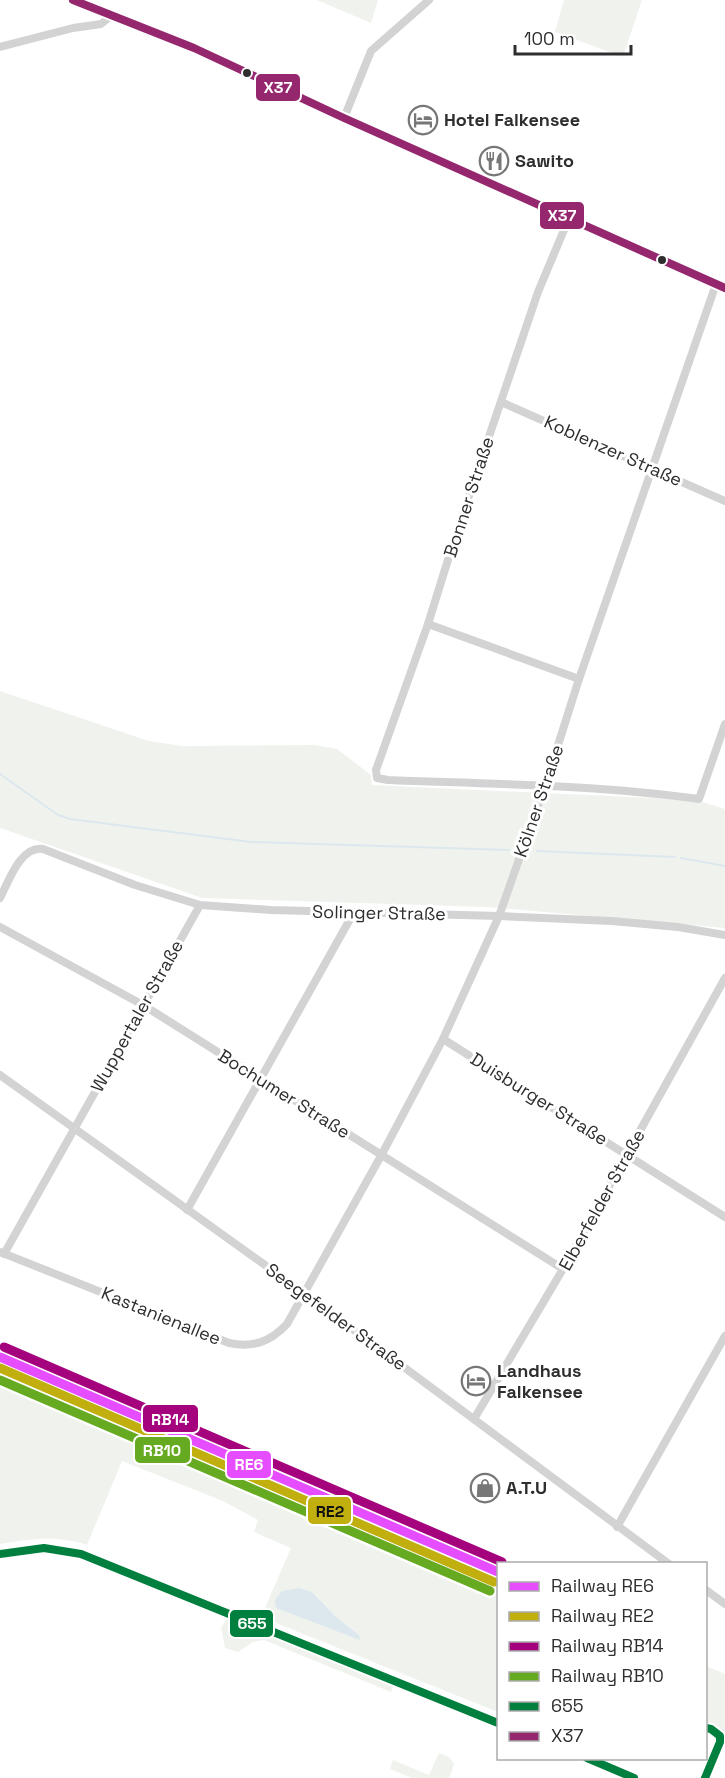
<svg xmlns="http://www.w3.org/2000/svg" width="725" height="1778" viewBox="0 0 725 1778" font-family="'Space Grotesk',sans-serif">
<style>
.green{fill:#f0f3ed;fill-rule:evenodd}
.water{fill:#dce7ee}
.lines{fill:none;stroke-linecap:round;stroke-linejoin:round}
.stream{stroke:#dce7ee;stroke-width:2}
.minor{stroke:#d3d3d3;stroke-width:8}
.major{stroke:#c6c6c6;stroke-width:9}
.bus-1-casing{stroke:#fff;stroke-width:12}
.bus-2-casing{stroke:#fff;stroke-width:12}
.bus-1{stroke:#007f3e;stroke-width:8}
.bus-2{stroke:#95276e;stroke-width:8}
.rail-1-casing{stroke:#fff;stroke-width:14}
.rail-2-casing{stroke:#fff;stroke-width:14}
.rail-3-casing{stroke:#fff;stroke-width:14}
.rail-4-casing{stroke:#fff;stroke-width:14}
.rail-1{stroke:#e64dff;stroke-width:9}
.rail-2{stroke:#c0af0e;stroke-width:9}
.rail-3{stroke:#a5027d;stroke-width:9}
.rail-4{stroke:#6a2;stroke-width:9}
.bus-dot{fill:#2e2e2e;stroke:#fff;stroke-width:2}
.labels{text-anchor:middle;stroke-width:6;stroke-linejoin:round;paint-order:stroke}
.poi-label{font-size:18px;font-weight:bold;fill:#2e2e2e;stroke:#fff;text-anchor:start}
.street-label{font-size:18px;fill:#2e2e2e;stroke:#fff}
.line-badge{stroke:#fff;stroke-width:2}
.badge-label{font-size:16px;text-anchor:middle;font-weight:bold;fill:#fff}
.pale-badge-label{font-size:16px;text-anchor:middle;font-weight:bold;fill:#111}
</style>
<rect width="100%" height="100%" fill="#fff"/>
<g class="green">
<polygon points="317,0 378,0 371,23"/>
<polygon points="564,0 642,0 623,57 555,32"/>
<polygon points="0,691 149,741 182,746 315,745 337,749 371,775 372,785 696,800 725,809 725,928 487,907 202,898 0,828"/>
<path d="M 0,1366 L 133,1421 L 448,1562 L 498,1583 L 498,1712 L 261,1617 L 291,1548 L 254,1532 L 258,1520 L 223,1501 L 122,1461 L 87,1545 C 55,1535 32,1539 0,1544 ZM 282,1591 L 312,1592 L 335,1616 L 359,1635 Z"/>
<polygon points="233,1619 394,1685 391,1692 264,1640 253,1642 238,1652 225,1648 221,1628 226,1620"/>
<path d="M 706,1666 L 725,1674 L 725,1739 C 722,1729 716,1724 706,1725 Z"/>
<polygon points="439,1753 449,1757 454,1764 449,1778 412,1778 390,1769 393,1760 429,1775"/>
</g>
<polygon class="water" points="299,1588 312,1592 335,1616 359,1635 360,1640 276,1608 275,1600 282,1591"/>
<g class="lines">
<g class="stream">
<polyline points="0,774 58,815 70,819 251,842 509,850"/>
<polyline points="537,851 675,857"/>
<polyline points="681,858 725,866"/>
</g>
<g class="minor">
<polyline points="0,47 73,28 101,24 111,16"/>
<polyline points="344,118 371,51 429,0"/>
<path d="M 569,218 L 538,292 L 456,534 L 428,624 L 376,770 L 377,778 L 388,780 C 492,784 596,785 699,799 L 725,724"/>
<polyline points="501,402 725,501"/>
<polyline points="428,624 579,679"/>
<path d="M 0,898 C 9,881 20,846 43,849 L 135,885 L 200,905 L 271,910 L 499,916 L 612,921 L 678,927 L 725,935"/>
<polyline points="0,927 143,1005 563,1269"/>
<polyline points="443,1039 725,1217"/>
<polyline points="0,1075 304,1293 669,1564"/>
<polyline points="187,1210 354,912"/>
<path d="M 0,1252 L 229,1343 C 253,1348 270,1342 287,1324 L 382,1154 L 443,1039 L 499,916 L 545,786 L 579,679 L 716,284"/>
<polyline points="4,1254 200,905"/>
<polyline points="474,1419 563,1269 725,978"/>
<polyline points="617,1527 725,1336"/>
<polyline points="0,1554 44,1548 81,1554 498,1723"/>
<polyline points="706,1590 725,1604"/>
<polyline points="586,1758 634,1778"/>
</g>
<polyline class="major" points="73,0 194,48 344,118 725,288"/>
<g class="bus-1-casing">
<g id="bus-1">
<polyline points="0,1554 44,1548 81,1554 498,1723"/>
<polyline points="587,1758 634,1778"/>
<polyline points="705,1778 720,1742 720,1736 711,1729 706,1728"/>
</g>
</g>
<g class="bus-2-casing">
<polyline id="bus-2" points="73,0 194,48 344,118 725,288"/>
</g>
<use href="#bus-1" class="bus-1"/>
<use href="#bus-2" class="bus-2"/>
<g class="rail-1-casing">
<polyline id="rail-1" points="0,1357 498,1572"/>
</g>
<g class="rail-2-casing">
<polyline id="rail-2" points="0,1368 494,1582"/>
</g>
<g class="rail-3-casing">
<polyline id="rail-3" points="4,1347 502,1562"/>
</g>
<g class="rail-4-casing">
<polyline id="rail-4" points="0,1380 490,1591"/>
</g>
<use href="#rail-1" class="rail-1"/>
<use href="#rail-2" class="rail-2"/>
<use href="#rail-3" class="rail-3"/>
<use href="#rail-4" class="rail-4"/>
</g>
<defs>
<g id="hotel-ring" transform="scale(1.5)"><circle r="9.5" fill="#fff" stroke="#777" stroke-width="1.5"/><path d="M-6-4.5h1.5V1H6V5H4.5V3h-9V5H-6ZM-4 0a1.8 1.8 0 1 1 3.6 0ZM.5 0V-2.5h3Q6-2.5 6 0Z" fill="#777"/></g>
<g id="restaurant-ring" transform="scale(1.5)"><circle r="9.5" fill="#fff" stroke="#777" stroke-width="1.5"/><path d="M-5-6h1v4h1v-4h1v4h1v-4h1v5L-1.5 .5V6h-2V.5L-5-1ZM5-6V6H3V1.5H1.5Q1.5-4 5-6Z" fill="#777"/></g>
<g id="shop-ring" transform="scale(1.5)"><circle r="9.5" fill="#fff" stroke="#777" stroke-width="1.5"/><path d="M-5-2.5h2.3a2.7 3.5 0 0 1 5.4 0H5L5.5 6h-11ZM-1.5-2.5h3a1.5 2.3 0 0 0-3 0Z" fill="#777"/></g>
</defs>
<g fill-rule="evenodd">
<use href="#hotel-ring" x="423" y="120"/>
<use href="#restaurant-ring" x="494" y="161"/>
<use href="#hotel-ring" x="476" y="1381"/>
<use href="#shop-ring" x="485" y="1488"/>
</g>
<g class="bus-dot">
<circle cx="247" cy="73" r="5"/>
<circle cx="662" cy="260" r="5"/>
</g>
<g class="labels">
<g class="poi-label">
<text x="444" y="126">Hotel Falkensee</text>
<text x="515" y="167">Sawito</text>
<text x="497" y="1377">Landhaus<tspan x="497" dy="21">Falkensee</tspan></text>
<text x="506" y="1494">A.T.U</text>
</g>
<g class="street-label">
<text transform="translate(613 451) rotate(24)" y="6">Koblenzer Straße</text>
<text transform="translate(469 497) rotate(-72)" y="6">Bonner Straße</text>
<text transform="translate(539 801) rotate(-71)" y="6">Kölner Straße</text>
<text transform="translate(379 913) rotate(1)" y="6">Solinger Straße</text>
<text transform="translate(137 1016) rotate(-61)" y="6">Wuppertaler Straße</text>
<text transform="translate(284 1094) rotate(32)" y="6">Bochumer Straße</text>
<text transform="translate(539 1099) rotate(32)" y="6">Duisburger Straße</text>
<text transform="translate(602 1200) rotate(-61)" y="6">Elberfelder Straße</text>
<text transform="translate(161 1316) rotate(22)" y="6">Kastanienallee</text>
<text transform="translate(336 1317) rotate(36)" y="6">Seegefelder Straße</text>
</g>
</g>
<g class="line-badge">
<rect x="255" y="73" width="46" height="29" rx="6" fill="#95276e"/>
<rect x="539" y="201" width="46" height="29" rx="6" fill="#95276e"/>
<rect x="142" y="1404" width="57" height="29" rx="6" fill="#a5027d"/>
<rect x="134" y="1436" width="57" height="28" rx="6" fill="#6a2"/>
<rect x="226" y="1450" width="46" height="29" rx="6" fill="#e64dff"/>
<rect x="307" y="1496" width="45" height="29" rx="6" fill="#c0af0e"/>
<rect x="229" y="1609" width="45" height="29" rx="6" fill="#007f3e"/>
</g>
<g class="badge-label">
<text x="278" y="93">X37</text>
<text x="562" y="221">X37</text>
<text x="170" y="1425">RB14</text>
<text x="162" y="1456">RB10</text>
<text x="249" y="1470">RE6</text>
<text x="252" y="1629">655</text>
</g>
<g class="pale-badge-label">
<text x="330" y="1517">RE2</text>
</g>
<rect x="497" y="1562" width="210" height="198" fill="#ffffff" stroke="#ababab" stroke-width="1.5"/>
<rect x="509" y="1582" width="30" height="9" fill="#e64dff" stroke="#ababab" stroke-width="1.5"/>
<text x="551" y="1592" font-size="18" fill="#2e2e2e">Railway RE6</text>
<rect x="509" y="1612" width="30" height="9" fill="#c0af0e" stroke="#ababab" stroke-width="1.5"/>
<text x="551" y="1622" font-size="18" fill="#2e2e2e">Railway RE2</text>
<rect x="509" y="1642" width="30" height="9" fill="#a5027d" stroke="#ababab" stroke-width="1.5"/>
<text x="551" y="1652" font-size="18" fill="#2e2e2e">Railway RB14</text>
<rect x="509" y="1672" width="30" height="9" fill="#66aa22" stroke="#ababab" stroke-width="1.5"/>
<text x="551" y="1682" font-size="18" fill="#2e2e2e">Railway RB10</text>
<rect x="509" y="1702" width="30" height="9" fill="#007f3e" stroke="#ababab" stroke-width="1.5"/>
<text x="551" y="1712" font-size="18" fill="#2e2e2e">655</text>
<rect x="509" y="1732" width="30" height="9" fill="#95276e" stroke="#ababab" stroke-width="1.5"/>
<text x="551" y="1742" font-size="18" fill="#2e2e2e">X37</text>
<path d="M515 45v9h116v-9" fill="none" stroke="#2e2e2e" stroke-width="3"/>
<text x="524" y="45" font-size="18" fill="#2e2e2e" stroke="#ffffff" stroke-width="4.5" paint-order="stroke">100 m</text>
</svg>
